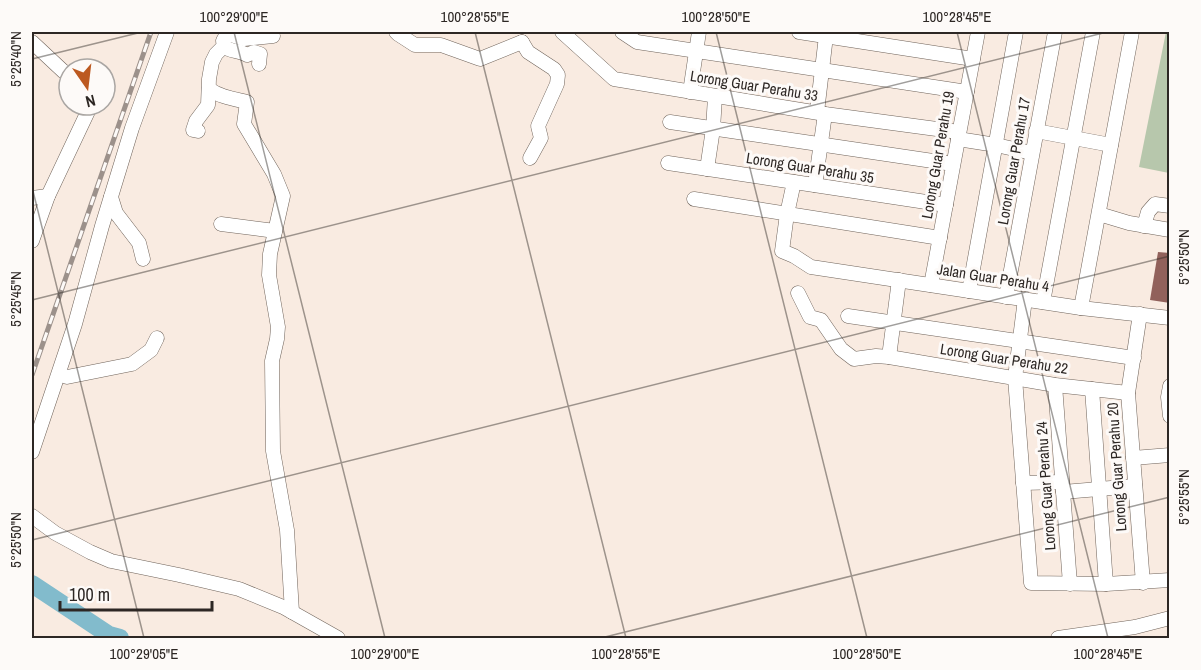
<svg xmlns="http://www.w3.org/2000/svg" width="1201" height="670" viewBox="0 0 1201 670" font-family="'Archivo Narrow',sans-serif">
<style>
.green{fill:#b7c7ac}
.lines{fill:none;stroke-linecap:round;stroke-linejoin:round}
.river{stroke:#82bbcc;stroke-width:18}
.building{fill:#91615b}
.minor-casing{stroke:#70645b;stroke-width:15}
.minor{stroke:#fff;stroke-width:14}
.rail-casing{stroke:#9c918b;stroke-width:5}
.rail{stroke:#fdfaf8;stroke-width:3;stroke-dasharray:9;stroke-linecap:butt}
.ticks{fill:none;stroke:#2d2724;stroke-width:1.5;stroke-opacity:0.45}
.labels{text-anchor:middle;stroke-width:6;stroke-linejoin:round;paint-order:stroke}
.street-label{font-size:15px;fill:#2d2724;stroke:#fdfaf8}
.neatline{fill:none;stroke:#2d2724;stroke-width:2}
.ticks-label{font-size:15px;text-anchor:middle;fill:#2d2724}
</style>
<rect width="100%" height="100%" fill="#f9ebe1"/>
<polygon class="green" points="1166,32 1170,32 1169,173 1139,167"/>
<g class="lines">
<polyline class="river" points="32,584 109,635 120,638"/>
</g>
<polygon class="building" points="1158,252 1170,253 1170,303 1150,300"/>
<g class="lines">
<g class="minor-casing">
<g id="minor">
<polyline points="396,32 398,34 415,45 441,45 480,59 522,42"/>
<polyline points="562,32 614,79 825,114 959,132"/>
<polyline points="622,32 637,42 967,92"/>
<polyline points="799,32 973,59"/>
<polyline points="228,34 244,39 273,36"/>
<polyline points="32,42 63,71 69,74"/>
<polyline points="522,42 528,52 554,69 558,75 557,84 538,126 541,138 530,158"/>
<path d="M 224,46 C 231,53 238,49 247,55 L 254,52 L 260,54 L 259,64"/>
<path d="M 209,89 C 220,97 234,99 247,102 L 244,124 L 274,174 L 283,196 L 270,254 L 269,275 L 278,327 L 277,339 L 272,361 L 273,451 L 287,530 L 292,612"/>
<polyline points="690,92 699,32"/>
<polyline points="817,112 826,36"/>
<polyline points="670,122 953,164"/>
<polyline points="198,131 193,130 196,121 208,105 209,79 212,62 216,54 224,46 223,41 228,32"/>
<polyline points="1036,131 1111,145"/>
<polyline points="958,139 996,145 1032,153"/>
<polyline points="668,163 946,205"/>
<polyline points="707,169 713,129 715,97"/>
<polyline points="794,182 787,214 782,251 794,256 811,267 1081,308 1170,318"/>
<polyline points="815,185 825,114"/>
<polyline points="111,197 116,213 139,243 143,259"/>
<polyline points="32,198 48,196"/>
<polyline points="694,199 940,238"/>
<polyline points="1099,214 1129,223 1170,230"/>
<polyline points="221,224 275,231"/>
<polyline points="1144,226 1148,212 1155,204 1170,206"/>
<polyline points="32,241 48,196 91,105"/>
<polyline points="931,285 978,32"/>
<polyline points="969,291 1016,32"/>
<polyline points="798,293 810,317 821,320 841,349 854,359 876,356 889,357 1055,385 1128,393"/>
<polyline points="1006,297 1055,32"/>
<polyline points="1025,299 1015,378 1031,583 1106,584 1170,580"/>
<polyline points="1043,302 1093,32"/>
<polyline points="1081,308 1132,32"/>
<polyline points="1140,314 1128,393 1143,583"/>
<polyline points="848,316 1134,358"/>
<polyline points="889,357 899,280"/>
<polyline points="59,374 67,377 132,364 151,350 157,338"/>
<polyline points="1055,385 1070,584"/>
<polyline points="1170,386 1168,397 1170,416"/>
<polyline points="1092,389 1106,584"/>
<polyline points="32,452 75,324 102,226 132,128 167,32"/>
<polyline points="1133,458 1170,455"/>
<polyline points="1023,483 1062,482"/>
<polyline points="1063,492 1135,486"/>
<polyline points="32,516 55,533 90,552 111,561 179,575 239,589 283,607 338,638"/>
<polyline points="1058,638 1135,627 1170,618"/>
</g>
</g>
<use href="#minor" class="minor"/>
<g class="rail-casing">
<polyline id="rail" points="32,375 151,32"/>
</g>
<use href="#rail" class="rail"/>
</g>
<path class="ticks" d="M 234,32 L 385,638M 475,32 L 626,638M 716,32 L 867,638M 957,32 L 1108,638M 32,59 L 142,32M 32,187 L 144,638M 32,300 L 1107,32M 32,540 L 1170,256M 601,638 L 1170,497"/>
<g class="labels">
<g class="street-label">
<text transform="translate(754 86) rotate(9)" y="5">Lorong Guar Perahu 33</text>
<text transform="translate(938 155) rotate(-80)" y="5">Lorong Guar Perahu 19</text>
<text transform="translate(1014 161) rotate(-80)" y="5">Lorong Guar Perahu 17</text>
<text transform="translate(810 168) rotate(9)" y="5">Lorong Guar Perahu 35</text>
<text transform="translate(993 278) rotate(9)" y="5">Jalan Guar Perahu 4</text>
<text transform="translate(1004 359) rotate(9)" y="5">Lorong Guar Perahu 22</text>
<text transform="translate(1117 467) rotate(-94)" y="5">Lorong Guar Perahu 20</text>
<text transform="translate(1046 486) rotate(-94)" y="5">Lorong Guar Perahu 24</text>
</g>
</g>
<rect width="1201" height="670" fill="none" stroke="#fdfaf8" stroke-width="66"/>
<g transform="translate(87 87) rotate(166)"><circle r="28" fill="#fdfaf8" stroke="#aaa6a3" stroke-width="1.5"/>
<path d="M0-4.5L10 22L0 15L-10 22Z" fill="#bc5920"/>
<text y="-9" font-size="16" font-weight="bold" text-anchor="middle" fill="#2d2724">N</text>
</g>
<path d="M60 601v9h152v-9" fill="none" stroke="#2d2724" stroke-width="3"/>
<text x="69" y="601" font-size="18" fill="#2d2724" stroke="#fdfaf8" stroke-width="4.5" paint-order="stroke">100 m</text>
<rect x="33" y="33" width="1135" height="604" class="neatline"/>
<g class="ticks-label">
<text x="234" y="22">100°29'00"E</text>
<text x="475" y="22">100°28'55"E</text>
<text x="716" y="22">100°28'50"E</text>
<text x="957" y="22">100°28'45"E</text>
<text transform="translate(16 59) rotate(-90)" y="5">5°25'40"N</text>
<text transform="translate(1184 257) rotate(-90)" y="5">5°25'50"N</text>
<text transform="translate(16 299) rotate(-90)" y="5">5°25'45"N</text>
<text transform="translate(1184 497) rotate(-90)" y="5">5°25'55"N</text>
<text transform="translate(16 540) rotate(-90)" y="5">5°25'50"N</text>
<text x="144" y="659">100°29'05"E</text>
<text x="385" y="659">100°29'00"E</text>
<text x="626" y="659">100°28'55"E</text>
<text x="867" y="659">100°28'50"E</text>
<text x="1108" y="659">100°28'45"E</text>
</g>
</svg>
